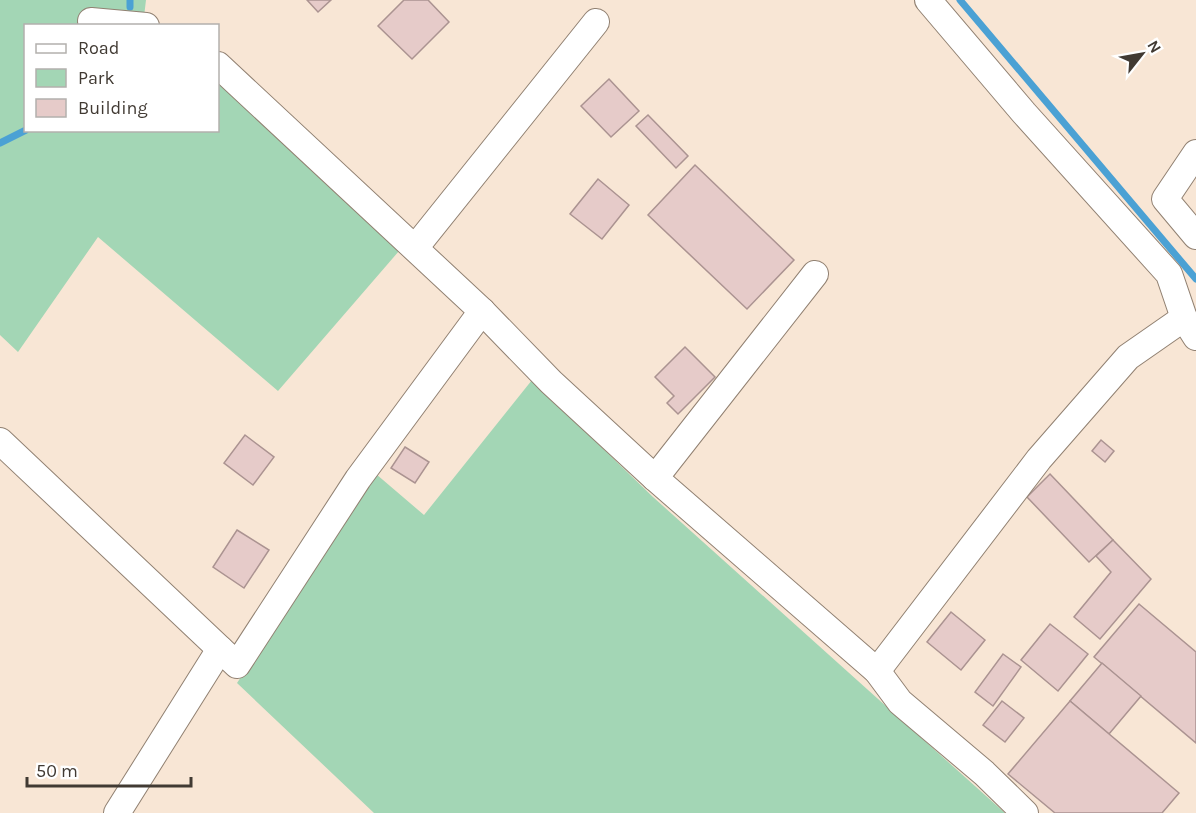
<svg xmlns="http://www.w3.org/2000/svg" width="1196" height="813" viewBox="0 0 1196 813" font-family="Karla,sans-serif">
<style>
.green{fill:#a3d6b5}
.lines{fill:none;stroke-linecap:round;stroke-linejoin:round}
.stream{stroke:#4ba1d4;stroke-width:7}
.building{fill:#e6cbc9;stroke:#ab9391;stroke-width:1.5}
.minor-casing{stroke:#918172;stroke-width:28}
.minor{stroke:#fff;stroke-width:26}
</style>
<rect width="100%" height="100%" fill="#f8e6d5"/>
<g class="green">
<polygon points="0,0 146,0 143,25 26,26 26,130 218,130 218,82 399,251 278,391 98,237 18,352 0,335"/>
<polygon points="532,380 653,497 1005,813 374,813 237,683 376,474 424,515"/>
</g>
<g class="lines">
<g class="stream">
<polyline points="130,0 130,7"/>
<polyline points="960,0 1196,279"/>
<polyline points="0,143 26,130"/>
</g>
</g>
<g class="building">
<polygon points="307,0 331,0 318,12"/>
<polygon points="404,0 428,0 449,22 412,59 378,26"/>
<polygon points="609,79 639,111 611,137 581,106"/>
<polygon points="648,115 688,156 676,168 636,126"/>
<polygon points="695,165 794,260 747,309 648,215"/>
<polygon points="598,179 629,205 602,239 570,214"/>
<polygon points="685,347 715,377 678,414 667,403 674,396 655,377"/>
<polygon points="245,435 274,457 253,485 224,463"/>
<polygon points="1101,440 1114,451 1105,462 1092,451"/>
<polygon points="405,447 429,462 415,483 391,468"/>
<polygon points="1050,474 1113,540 1089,562 1027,497"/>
<polygon points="237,530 269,550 244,588 213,567"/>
<polygon points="1113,540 1151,579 1100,639 1074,617 1111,572 1096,556"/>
<polygon points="1139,604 1196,652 1196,743 1094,657"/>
<polygon points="951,612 985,640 961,670 927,642"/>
<polygon points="1050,624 1088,654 1058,691 1021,660"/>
<polygon points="1003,654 1021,667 993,706 975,692"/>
<polygon points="1102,663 1141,696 1109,734 1070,701"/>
<polygon points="1002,701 1024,718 1005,742 983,725"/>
<polygon points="1070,701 1179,793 1162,813 1055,813 1008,774"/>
</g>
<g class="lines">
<g class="minor-casing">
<g id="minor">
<polyline points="928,0 1024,113 1169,274 1184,318 1196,337"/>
<polyline points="91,21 146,26"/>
<polyline points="218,65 482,311 551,382 655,478 877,671 900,702 984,773 1025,813"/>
<polyline points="1196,153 1165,199 1196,236"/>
<polyline points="415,248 596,22"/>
<polyline points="0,441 237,665 358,479 482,311"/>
<polyline points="655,478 815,274"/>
<polyline points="877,671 1039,459 1128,357 1184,318"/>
<polyline points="117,813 220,649"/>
</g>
</g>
<use href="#minor" class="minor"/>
</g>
<rect x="24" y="24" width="195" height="108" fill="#ffffff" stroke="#b3b0ad" stroke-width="1.5"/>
<rect x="36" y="44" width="30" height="9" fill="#ffffff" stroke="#b3b0ad" stroke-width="1.5"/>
<text x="78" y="54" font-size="18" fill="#413a33">Road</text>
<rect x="36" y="69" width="30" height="18" fill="#a3d6b5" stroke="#b3b0ad" stroke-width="1.5"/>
<text x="78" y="84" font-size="18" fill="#413a33">Park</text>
<rect x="36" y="99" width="30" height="18" fill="#e6cbc9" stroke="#b3b0ad" stroke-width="1.5"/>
<text x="78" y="114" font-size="18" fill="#413a33">Building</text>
<g transform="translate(1142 54) rotate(59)" stroke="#ffffff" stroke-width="4.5" paint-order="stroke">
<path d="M0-4.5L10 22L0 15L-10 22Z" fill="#413a33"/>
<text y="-9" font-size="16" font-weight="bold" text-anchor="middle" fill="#413a33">N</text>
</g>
<path d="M27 777v9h164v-9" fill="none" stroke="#413a33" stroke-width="3"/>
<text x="36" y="777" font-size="18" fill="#413a33" stroke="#ffffff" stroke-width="4.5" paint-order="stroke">50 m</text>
</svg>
